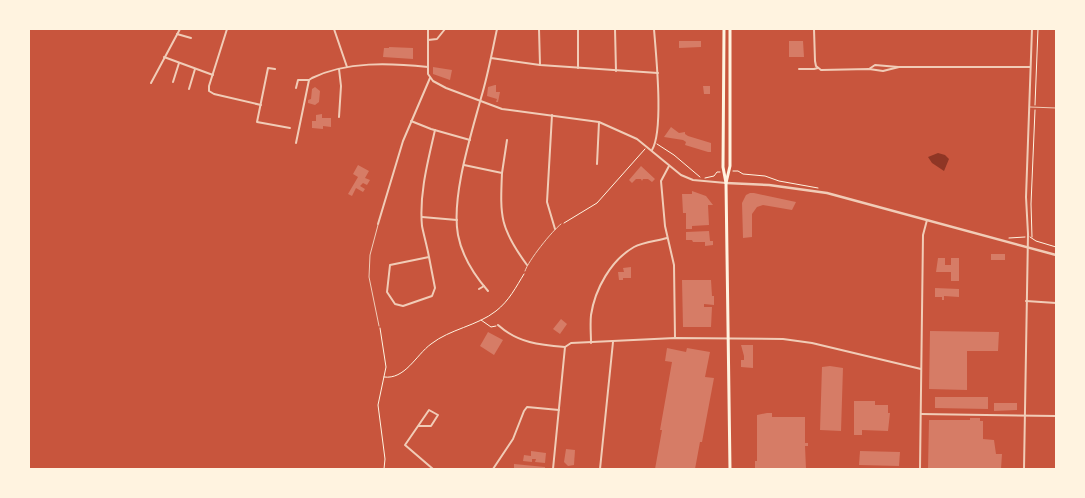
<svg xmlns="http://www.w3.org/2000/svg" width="1085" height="498" viewBox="0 0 1085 498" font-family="Arial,sans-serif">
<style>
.water{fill:#8f3625}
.building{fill:#d67c66}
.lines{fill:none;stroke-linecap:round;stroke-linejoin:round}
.path{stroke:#fff3e0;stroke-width:1}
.service{stroke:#f1ccb7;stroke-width:1}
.minor{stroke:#f1ccb7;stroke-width:2}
.tertiary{stroke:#f1ccb7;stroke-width:2.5}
.secondary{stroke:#fff3e0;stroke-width:3}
</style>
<rect width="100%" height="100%" fill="#c8553d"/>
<polygon class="water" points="938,153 945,155 949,159 944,171 932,163 928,157"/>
<g class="building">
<polygon points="679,41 701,41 701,47 679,48"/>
<polygon points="789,41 803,41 804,57 789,57"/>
<polygon points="389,47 413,48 413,59 383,57 384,48 389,48"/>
<polygon points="433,67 452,70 450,80 433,74"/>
<polygon points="495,85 496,85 496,92 500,92 498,102 496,102 497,99 487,96 488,87"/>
<polygon points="703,86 710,86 710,94 704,94"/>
<polygon points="315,87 320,91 319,102 315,105 308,103 308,100 311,99 312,89"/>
<polygon points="322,114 322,118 331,118 331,127 323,126 323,129 312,128 312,121 316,121 316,115"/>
<polygon points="671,127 679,133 685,132 685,134 688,136 711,143 711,152 708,152 685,145 686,142 683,140 664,137"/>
<polygon points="358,165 369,171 365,178 370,180 367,185 363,183 360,186 365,189 363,192 356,188 352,196 348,194 358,177 353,174"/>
<polygon points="641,166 655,179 652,182 648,179 643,179 642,181 641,179 636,179 632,183 629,180"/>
<polygon points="692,191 706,196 713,205 708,205 709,225 692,226 692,229 686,229 686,213 683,213 682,194 692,194"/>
<polygon points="750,193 754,193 796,202 792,210 763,205 757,207 752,214 752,237 743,238 742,203 746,195"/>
<polygon points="709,231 710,241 713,241 713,245 705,246 705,242 693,242 692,240 686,240 686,232"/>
<rect x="991" y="254" width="14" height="6"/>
<polygon points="938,258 945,258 945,265 951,265 951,258 959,258 959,281 951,281 951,272 936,272"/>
<polygon points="631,267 631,278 623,278 623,280 619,280 618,272 624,272 623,268"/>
<polygon points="682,280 711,280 712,296 714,296 714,305 704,304 704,307 712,307 711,327 683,327"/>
<polygon points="935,288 959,289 959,297 944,296 944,300 942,300 942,297 935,297"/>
<polygon points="561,319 567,324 560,334 553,329"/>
<polygon points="930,331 999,332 998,351 967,351 967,390 929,389"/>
<polygon points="488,332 503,340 494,355 480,346"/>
<polygon points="741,345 753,345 753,368 741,367 741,360 744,360 744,356"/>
<polygon points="667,348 686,352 687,348 710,352 705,377 714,378 702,442 700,442 695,469 655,469 662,430 660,430 672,362 665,361"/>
<polygon points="830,366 843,368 841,431 820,430 822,367"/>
<polygon points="935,397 988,397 988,409 935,408"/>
<polygon points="854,401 875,401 875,405 888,405 888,413 890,413 888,431 862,430 862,435 854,435"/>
<polygon points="994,403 1017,403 1017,410 994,411"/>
<polygon points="767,413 772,413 772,417 805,417 805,443 808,443 808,446 805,446 806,469 755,469 755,461 757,461 757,415"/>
<polygon points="970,418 980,418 980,421 983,421 983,439 994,440 996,454 1002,454 1001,469 928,469 929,420 970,420"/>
<polygon points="566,449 575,450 574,465 568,466 564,462"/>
<polygon points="531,451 546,453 545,463 535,462 536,459 532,459 532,462 523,461 524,455 531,456"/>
<polygon points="860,451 900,452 899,466 859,465"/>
<polygon points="514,464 545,467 545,469 514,469"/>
</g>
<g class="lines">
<g class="path">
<polyline points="1035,105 1038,29"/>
<polyline points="657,144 674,155 700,177"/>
<polyline points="733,171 738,171 743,174 765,176 779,181 818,188"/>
<polyline points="705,178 714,176 717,172 720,172"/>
<polyline points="564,223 597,203 645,149"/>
<polyline points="1030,237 1036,241 1056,247"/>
<polyline points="1032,237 1031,204 1035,110"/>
<polyline points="1009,238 1025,237"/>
<polyline points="481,320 491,327 496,326"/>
<polyline points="380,328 386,367 378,405 385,459 384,469"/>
<path d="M 384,377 C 405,380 416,355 431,344 C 450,329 477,326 496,311 C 509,301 516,287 524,274"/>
</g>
<g class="service">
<polyline points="1030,107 1056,108"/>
<polyline points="378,225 370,255 369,277 379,326"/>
<path d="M 525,271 C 528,261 552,231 561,224"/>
</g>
<g class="minor">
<polyline points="227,29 209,86 209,91 214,94 261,105"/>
<polyline points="305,29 324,29"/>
<polyline points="334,29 347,67"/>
<polyline points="428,29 428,74 433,81 446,88 502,109 599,122 637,139 681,175 693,180 726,183"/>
<polyline points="539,29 540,65"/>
<polyline points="615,29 616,71"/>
<polyline points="814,29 815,61 816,66 821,70 869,69 883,71 899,67 1030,67"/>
<polyline points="177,34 191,38"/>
<polyline points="428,40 437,39 445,29"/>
<polyline points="164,57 213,75"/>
<polyline points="491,58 540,65 658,73"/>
<polyline points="578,68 578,29"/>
<polyline points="275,69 268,68 257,122 290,128"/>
<polyline points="339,69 341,86 339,117"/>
<polyline points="799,69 814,69 818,68"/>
<polyline points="869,69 875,65 898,67"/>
<polyline points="173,82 179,63"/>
<polyline points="151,83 180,29"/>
<polyline points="296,88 298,80 309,80"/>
<polyline points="189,89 195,69"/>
<polyline points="552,115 547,202 555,229"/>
<polyline points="411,121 431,129 470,140"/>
<path d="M 296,143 L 309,80 L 312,78 C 347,61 390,63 428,67"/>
<path d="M 652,150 C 664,130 656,55 654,29"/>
<polyline points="597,164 599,122"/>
<path d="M 464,165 L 502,173 C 500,217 500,228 527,265"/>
<polyline points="669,166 661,181 665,226 674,265 675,338"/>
<polyline points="502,173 507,140"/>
<polyline points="422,217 457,220"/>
<polyline points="378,224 403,141 430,78"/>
<path d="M 429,257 L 435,288 L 432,296 L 403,306 L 395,304 L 387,292 L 390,265 L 429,257 C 427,246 424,236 422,226 C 419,194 428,161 435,130"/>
<polyline points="479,289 484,286"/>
<path d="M 488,291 C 475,276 462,256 458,235 C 451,197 471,135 481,98 C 488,75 492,52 497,29"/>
<polyline points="1026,301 1056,303"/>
<path d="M 498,325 C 518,343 540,345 565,347 L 571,343 L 675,338 L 783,339 L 812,343 L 921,369"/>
<path d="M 591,343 C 591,334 590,324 591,315 C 595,289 611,260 634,247 C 643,242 657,241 667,238"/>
<polyline points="921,414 1056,416"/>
<polyline points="418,426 431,426 438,415 429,410 405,445 433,469"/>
<polyline points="493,469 513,439 524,411 527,407 559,410"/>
<polyline points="553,469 565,347"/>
<polyline points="600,469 613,342"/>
<polyline points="920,469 923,235 927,220"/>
<polyline points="1024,469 1028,234 1026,197 1032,29"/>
</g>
<polyline class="tertiary" points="726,183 769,185 827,193 1056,255"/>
<g class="secondary">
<polyline points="724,29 723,167 726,183 730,469"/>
<polyline points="726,183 730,166 730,29"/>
</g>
</g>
<rect width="1085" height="498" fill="none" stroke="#fff3e0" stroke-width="60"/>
</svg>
